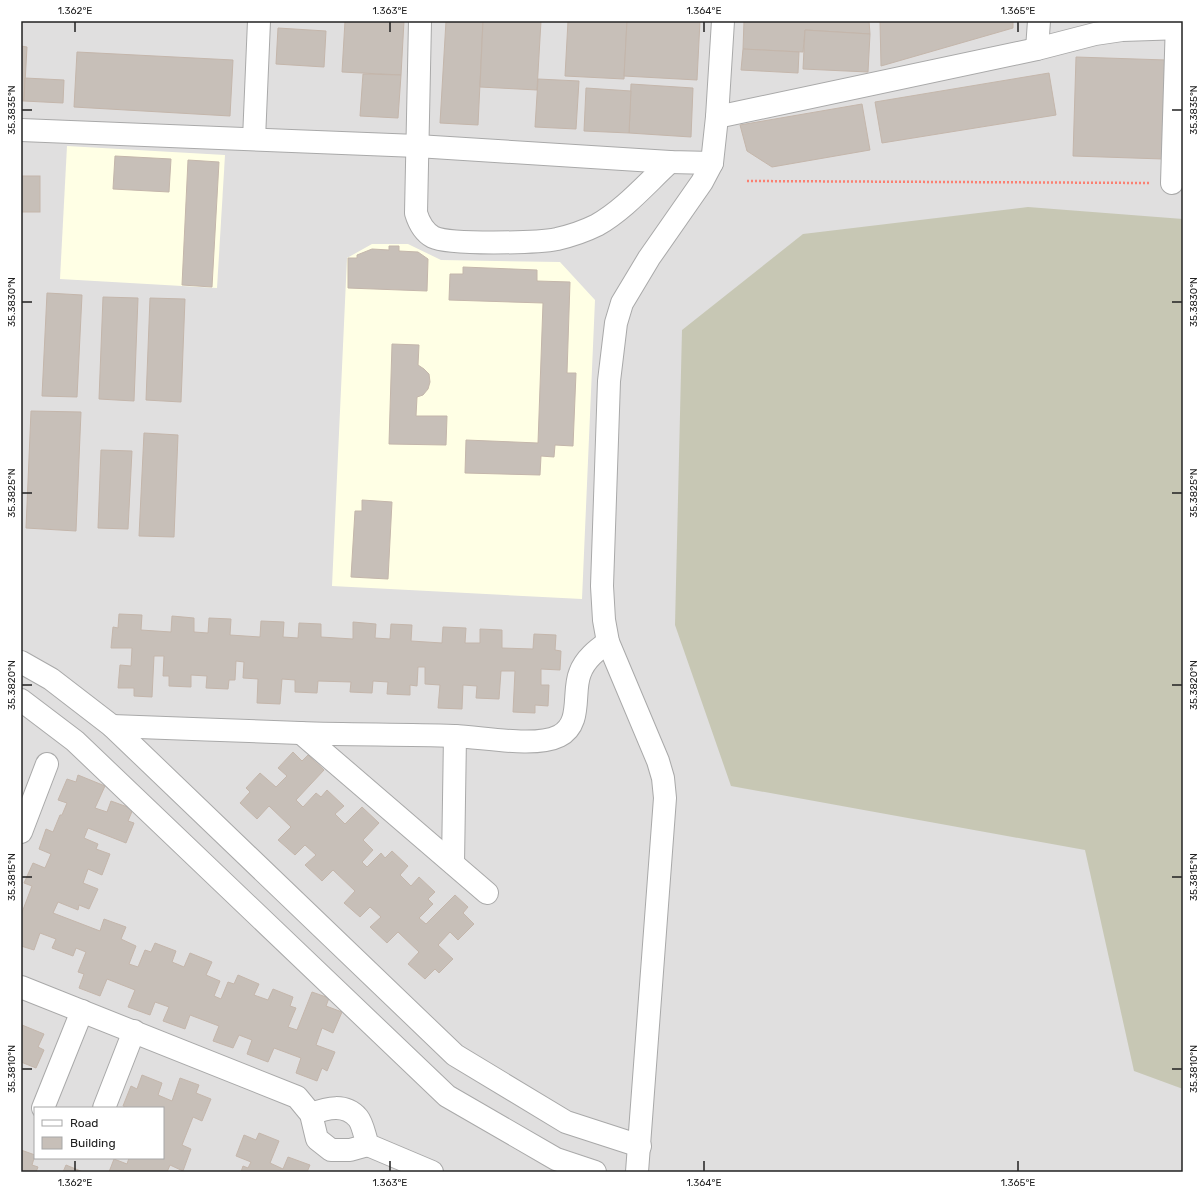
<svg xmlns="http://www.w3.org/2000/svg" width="1204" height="1193" viewBox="0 0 1204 1193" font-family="Rubik,sans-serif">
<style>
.residential{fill:#e0dfdf;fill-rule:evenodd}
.education{fill:#ffffe5}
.construction{fill:#c7c7b4}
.building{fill:#c7bfb8;stroke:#c4b6ab}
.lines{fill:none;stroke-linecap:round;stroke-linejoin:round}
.minor-casing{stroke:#a9a9a9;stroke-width:24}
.path{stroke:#fa8072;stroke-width:2.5;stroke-dasharray:2 2;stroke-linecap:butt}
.minor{stroke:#fff;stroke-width:22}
.ticks{fill:none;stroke:#222;stroke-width:1.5}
.neatline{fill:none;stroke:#222;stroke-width:1.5}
.ticks-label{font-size:10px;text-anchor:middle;fill:#222}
</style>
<rect width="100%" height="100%" fill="#f2efe9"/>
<path class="residential" d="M 21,21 L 1183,21 L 1183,1172 L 21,1172 ZM 35,1108 L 163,1108 L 163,1158 L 35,1158 Z"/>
<g class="education">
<polygon points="67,146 225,155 217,288 60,279"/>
<polygon points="372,244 408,244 441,260 560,262 595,300 582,599 332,586 347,258"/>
</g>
<polygon class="construction" points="1028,207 1183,219 1183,1089 1134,1071 1085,850 731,786 675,625 682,330 803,234"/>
<g class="building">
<polygon points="345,21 404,21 401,75 342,72"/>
<polygon points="446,21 483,21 478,125 440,123"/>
<polygon points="483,21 541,21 537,90 480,87"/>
<polygon points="568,21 627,21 624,79 565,76"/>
<polygon points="627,21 700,21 697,80 624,76"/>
<polygon points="744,21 869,21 870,34 805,30 803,52 743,49"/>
<polygon points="880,21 1013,21 1013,28 881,66"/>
<polygon points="278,28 326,31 324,67 276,64"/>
<polygon points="805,30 870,34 868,72 803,69"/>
<polygon points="21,46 27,47 24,101 21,101"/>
<polygon points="743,49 799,52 798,73 741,70"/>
<polygon points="77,52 233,60 230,116 74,107"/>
<polygon points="1076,57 1166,60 1163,159 1073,156"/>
<polygon points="1049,73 1056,115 882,143 875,102"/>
<polygon points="363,74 401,75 398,118 360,116"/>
<polygon points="25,78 64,80 63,103 24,101"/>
<polygon points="538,79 579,81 576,129 535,127"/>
<polygon points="631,84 693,88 691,137 629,133"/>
<polygon points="586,88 631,91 629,133 584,131"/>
<polygon points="862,104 870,150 772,167 747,151 740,125"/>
<polygon points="115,156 171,159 169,192 113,189"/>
<polygon points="188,160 219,162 212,287 182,285"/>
<rect x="21" y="176" width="19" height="36"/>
<polygon points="389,246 399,246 399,251 418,252 428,259 427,291 348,288 348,258 357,258 357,255 372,249 389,250"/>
<polygon points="463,267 537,270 537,281 570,282 567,373 576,373 573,446 555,445 554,457 541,456 540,475 465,473 466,440 538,443 543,303 449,300 450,274 463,274"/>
<polygon points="47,293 82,295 77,397 42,396"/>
<polygon points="103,297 138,298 134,401 99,399"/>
<polygon points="150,298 185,299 181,402 146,400"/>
<polygon points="392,344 419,345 418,365 424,369 429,374 430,382 428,389 423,395 417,397 416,416 447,416 446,445 389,444"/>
<polygon points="31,411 81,412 76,531 26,528"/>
<polygon points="144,433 178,435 174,537 139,536"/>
<polygon points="101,450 132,451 128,529 98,528"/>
<polygon points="362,500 392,502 388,579 351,577 355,511 362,511"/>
<polygon points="119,614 142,615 141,630 171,632 172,616 194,618 194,632 208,633 209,618 231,619 230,635 260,637 261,621 284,622 283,637 298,638 299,623 321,624 321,637 353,639 353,622 376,624 375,638 390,639 391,624 412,625 411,641 442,643 443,627 466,628 465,643 480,643 480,629 502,630 502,648 533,649 534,634 556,635 555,650 561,651 560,670 541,669 541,685 549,685 548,706 535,705 535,713 513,712 515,671 501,671 499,699 476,698 477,686 463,685 462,709 438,708 440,685 425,684 425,667 418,667 417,686 410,685 410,695 387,694 388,682 373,681 372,693 350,692 351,682 318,681 317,693 295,692 295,680 282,679 280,704 257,703 258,679 243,678 244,662 236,661 235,680 229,680 228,689 206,688 207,676 191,675 191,687 169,686 169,676 163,676 164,656 154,656 152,697 134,696 134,688 118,688 120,665 131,666 132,648 111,648 113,627 118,628"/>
<polygon points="293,752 302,761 308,755 324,770 296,800 303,807 316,793 321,797 327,790 344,806 335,814 345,824 362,807 379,823 363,840 373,850 362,862 367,867 381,853 385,858 392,851 408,866 400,875 411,886 419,877 435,892 428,899 433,904 419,918 426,924 455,895 468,907 463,913 474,924 458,940 450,932 438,945 453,959 439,973 435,969 425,979 408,964 419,952 398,932 387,943 370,927 381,917 370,907 360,917 344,903 355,891 333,870 322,881 305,865 316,855 305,845 295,855 278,840 291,827 269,806 257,819 240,803 250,792 246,788 260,773 276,787 287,776 278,768"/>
<polygon points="78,775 105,786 95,808 107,812 111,801 133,809 128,821 134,823 126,843 88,828 84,838 98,844 96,849 110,854 102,875 88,869 83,883 98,889 89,909 79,905 78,910 58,902 53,913 100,931 104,919 126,927 121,939 136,946 129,964 138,967 145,950 151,952 155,943 176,951 172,962 184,967 190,953 212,962 206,975 220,981 214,996 221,999 228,982 234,984 238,975 259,984 254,995 268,1000 273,989 293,997 290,1006 296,1008 288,1027 297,1030 312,992 329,998 326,1006 342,1012 333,1033 322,1028 316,1045 335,1052 327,1071 322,1068 317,1081 296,1073 301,1058 274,1048 268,1062 247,1054 252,1040 239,1035 233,1048 213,1041 219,1026 190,1015 185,1029 163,1021 169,1007 155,1002 150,1015 128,1007 135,990 107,979 100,996 79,988 84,974 78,972 86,952 76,948 73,956 52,948 56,939 40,933 34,950 21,946 21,915 32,886 24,883 33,863 45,868 51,854 39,849 46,829 53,832 60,815 62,815 67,803 58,800 67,779 76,782"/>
<polygon points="22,1025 44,1034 38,1047 44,1050 36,1068 21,1062"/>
<polygon points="142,1075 162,1083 158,1095 172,1101 180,1078 199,1085 196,1093 211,1099 202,1121 193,1117 182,1145 191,1149 183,1171 170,1165 167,1172 109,1172 114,1159 127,1164 129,1158 163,1158 163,1108 130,1108 123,1106 131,1086 137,1089"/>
<polygon points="259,1133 279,1141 270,1163 283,1169 288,1157 310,1165 307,1172 241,1172 243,1166 248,1168 251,1162 236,1156 244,1135 256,1140"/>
<polygon points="21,1150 35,1155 32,1165 38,1167 36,1172 21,1172"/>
<polygon points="66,1165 83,1172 63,1172"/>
</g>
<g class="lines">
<g class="minor-casing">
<g id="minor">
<path d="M 420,21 L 416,213 C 419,223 424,232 433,237 C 449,245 537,243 557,239 C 570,236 585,231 597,225 C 625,209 647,183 670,162"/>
<polyline points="1037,49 1039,21"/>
<polyline points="717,117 1037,49 1095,34 1122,30 1183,28"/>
<polyline points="21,130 417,146 670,162 712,163"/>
<polyline points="254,139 259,21"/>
<polyline points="1172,183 1177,21"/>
<polyline points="21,662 51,679 112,726 455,1055 566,1122 640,1146"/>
<polyline points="21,700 75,741 447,1096 556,1159 595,1172"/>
<path d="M 112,726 C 175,728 237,731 300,733 C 351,735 403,734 454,736 C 483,737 535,748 559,736 C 583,724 572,692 580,673 C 585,659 597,650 608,642"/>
<polyline points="301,733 487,893"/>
<polyline points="21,832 47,764"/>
<polyline points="453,863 455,736"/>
<polyline points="21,987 297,1097 311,1114 317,1139 331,1150 350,1150 368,1145"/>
<polyline points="43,1108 82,1011"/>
<polyline points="104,1108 134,1031"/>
<path d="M 311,1114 C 327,1108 345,1103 358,1118 C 363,1124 365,1138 368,1145 L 432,1172"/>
<polyline points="637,1172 665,798 663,778 658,761 608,642 604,620 602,586 609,381 616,323 622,303 649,258 702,182 712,163 717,117 723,21"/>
</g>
</g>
<polyline class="path" points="747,181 1150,183"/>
<use href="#minor" class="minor"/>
</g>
<path class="ticks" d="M 75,22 L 75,32M 390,22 L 390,32M 704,22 L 704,32M 1018,22 L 1018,32M 22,110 L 32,110M 1172,110 L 1182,110M 22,302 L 32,302M 1172,302 L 1182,302M 22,493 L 32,493M 1172,493 L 1182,493M 22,685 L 32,685M 1172,685 L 1182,685M 22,877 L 32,877M 1172,877 L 1182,877M 22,1069 L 32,1069M 1172,1069 L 1182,1069M 75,1161 L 75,1171M 390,1161 L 390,1171M 704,1161 L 704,1171M 1018,1161 L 1018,1171"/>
<rect width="1204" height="1193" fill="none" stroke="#ffffff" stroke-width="44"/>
<rect x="34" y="1107" width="130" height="52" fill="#ffffff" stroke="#a7a7a7"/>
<rect x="42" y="1120" width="20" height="6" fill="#ffffff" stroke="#a7a7a7"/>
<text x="70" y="1127" font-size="12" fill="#222222">Road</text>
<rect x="42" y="1137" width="20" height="12" fill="#c7bfb8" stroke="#a7a7a7"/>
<text x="70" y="1147" font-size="12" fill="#222222">Building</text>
<rect x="22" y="22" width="1160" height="1149" class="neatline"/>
<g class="ticks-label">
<text x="75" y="14">1.362°E</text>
<text x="390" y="14">1.363°E</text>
<text x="704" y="14">1.364°E</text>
<text x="1018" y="14">1.365°E</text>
<text transform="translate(11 110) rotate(-90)" y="4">35.3835°N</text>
<text transform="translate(1193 110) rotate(-90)" y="4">35.3835°N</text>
<text transform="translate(11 302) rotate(-90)" y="4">35.3830°N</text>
<text transform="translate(1193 302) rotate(-90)" y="4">35.3830°N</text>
<text transform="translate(11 493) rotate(-90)" y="4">35.3825°N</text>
<text transform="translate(1193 493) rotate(-90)" y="4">35.3825°N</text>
<text transform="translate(11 685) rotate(-90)" y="4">35.3820°N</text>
<text transform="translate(1193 685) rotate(-90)" y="4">35.3820°N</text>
<text transform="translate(11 877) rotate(-90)" y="4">35.3815°N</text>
<text transform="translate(1193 877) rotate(-90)" y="4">35.3815°N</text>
<text transform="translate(11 1069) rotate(-90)" y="4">35.3810°N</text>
<text transform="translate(1193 1069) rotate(-90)" y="4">35.3810°N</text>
<text x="75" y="1186">1.362°E</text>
<text x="390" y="1186">1.363°E</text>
<text x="704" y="1186">1.364°E</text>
<text x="1018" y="1186">1.365°E</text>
</g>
</svg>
